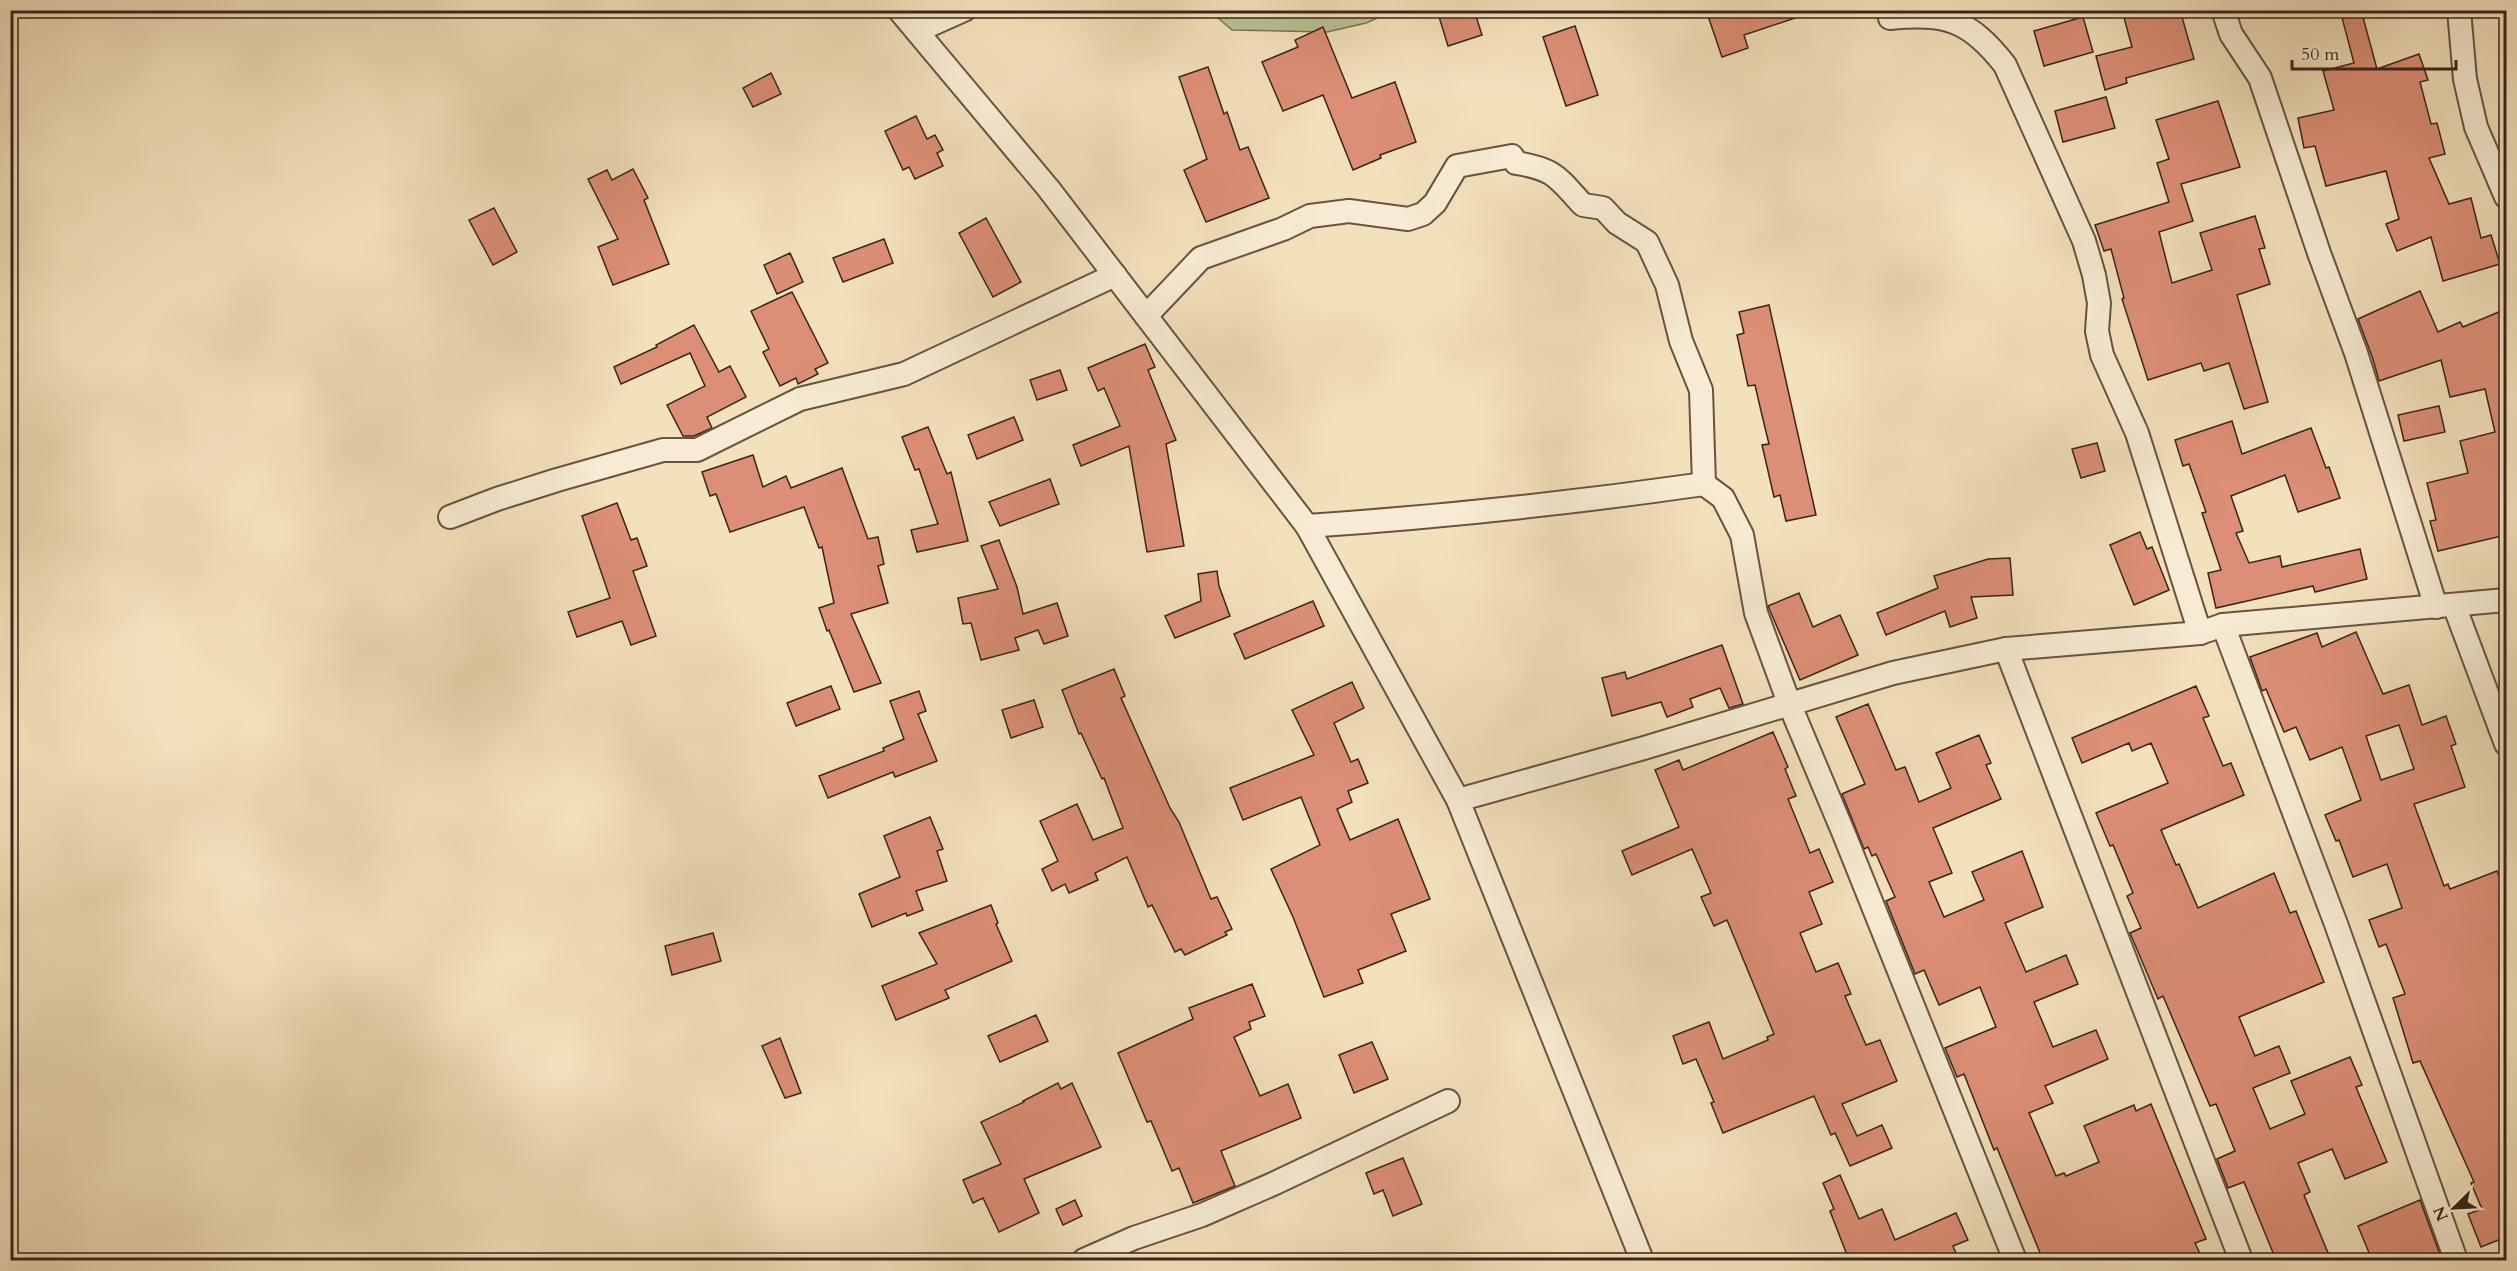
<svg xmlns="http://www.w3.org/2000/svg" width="2517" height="1271" viewBox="0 0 2517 1271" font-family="Cardo,serif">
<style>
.green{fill:#b8c393;stroke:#797456;stroke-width:1.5}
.building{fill:#dc8f76;stroke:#3a241a;stroke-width:1.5;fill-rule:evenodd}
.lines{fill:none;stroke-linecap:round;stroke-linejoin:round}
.minor-casing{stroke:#685342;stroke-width:26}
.minor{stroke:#f7ecd3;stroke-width:22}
</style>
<rect width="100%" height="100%" fill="#f3e1bc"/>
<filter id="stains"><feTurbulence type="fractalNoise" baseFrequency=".00333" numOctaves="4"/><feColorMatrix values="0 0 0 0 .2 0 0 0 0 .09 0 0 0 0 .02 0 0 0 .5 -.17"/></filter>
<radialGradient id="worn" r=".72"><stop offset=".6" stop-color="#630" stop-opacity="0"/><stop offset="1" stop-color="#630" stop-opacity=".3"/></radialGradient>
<polygon class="green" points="1210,11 1393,11 1366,23 1327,32 1232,30"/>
<g class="building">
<polygon points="1437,10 1474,10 1482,35 1448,46"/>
<polygon points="1706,10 1806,10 1807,14 1744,35 1748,48 1722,57"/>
<polygon points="2122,10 2180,10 2194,59 2126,78 2127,83 2105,90 2096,56 2132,47"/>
<polygon points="2340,10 2361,10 2377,69 2419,54 2428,80 2420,82 2431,124 2437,123 2445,154 2429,158 2449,204 2471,198 2481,238 2491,235 2500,264 2443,281 2431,237 2397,251 2386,224 2399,219 2386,171 2326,186 2315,146 2304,148 2298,118 2334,110 2323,71 2354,63"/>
<polygon points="2083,17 2093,52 2044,66 2034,31"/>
<polygon points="1575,26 1598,95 1566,106 1543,37"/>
<polygon points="1323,27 1352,98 1395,82 1416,142 1380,155 1381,158 1353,170 1323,95 1283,111 1262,62 1298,47 1295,40"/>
<polygon points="1208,67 1224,114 1227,112 1240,150 1248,147 1269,198 1206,222 1184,170 1207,159 1179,77"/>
<polygon points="771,73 781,94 753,107 743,88"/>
<polygon points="2106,97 2115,128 2063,142 2055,111"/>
<polygon points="2218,101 2240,167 2181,184 2193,221 2159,232 2172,283 2212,270 2200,233 2255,216 2265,248 2259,249 2270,284 2237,295 2268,402 2244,409 2229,363 2204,371 2201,363 2148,380 2122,299 2124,298 2111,249 2104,251 2095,225 2169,202 2157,163 2169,159 2156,120"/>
<polygon points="916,116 927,139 935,135 943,150 937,153 943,166 915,179 909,167 903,170 885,131"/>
<polygon points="633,169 648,198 644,200 669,264 613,285 598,247 618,239 588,179 607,170 612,180"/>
<polygon points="494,208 517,252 493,265 469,220"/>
<polygon points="986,218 1021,282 993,297 959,233"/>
<polygon points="884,239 893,263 843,282 833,258"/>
<polygon points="790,253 803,282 777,294 764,265"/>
<polygon points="2420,291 2438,332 2460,322 2463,327 2506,309 2506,535 2438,551 2430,521 2436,520 2427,483 2468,473 2460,441 2495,432 2485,389 2450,397 2441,360 2379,381 2373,359 2358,319"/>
<polygon points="792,292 828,363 815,369 818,374 798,384 796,378 780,386 763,352 769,349 751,311"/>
<polygon points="1769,305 1816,515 1786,521 1780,495 1774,497 1762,445 1769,444 1761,411 1755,385 1748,386 1737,335 1744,333 1739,312"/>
<polygon points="694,325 719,372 730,366 746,397 707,417 712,428 694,436 683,436 667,405 705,386 690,353 621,384 614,367 657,347 656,345"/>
<polygon points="1145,344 1155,367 1148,370 1176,440 1166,444 1184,546 1147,552 1129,446 1081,466 1073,445 1120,426 1104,388 1098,391 1088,368"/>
<polygon points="1060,370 1067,390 1037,400 1030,380"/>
<polygon points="2439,406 2445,432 2404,441 2398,415"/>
<polygon points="1014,417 1023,440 977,459 968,435"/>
<polygon points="2232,421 2242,454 2311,428 2326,468 2329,467 2340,498 2298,512 2285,475 2231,496 2243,531 2236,533 2249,563 2280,556 2282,567 2360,549 2367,579 2315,592 2313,586 2216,608 2208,573 2221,570 2202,513 2206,512 2189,464 2183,466 2175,440"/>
<polygon points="928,427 947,474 951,472 968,541 917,552 911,530 938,524 919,469 915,470 902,437"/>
<polygon points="2097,443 2105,471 2081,478 2072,449"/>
<polygon points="753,455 763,487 786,476 791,488 842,468 868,539 878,537 884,564 878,566 888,603 851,614 881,683 854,692 829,630 827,631 819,608 834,603 822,547 819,548 804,507 730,532 716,494 710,496 702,472"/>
<polygon points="1050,479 1059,504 1000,526 989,502"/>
<polygon points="617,503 631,540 637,538 647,566 633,571 656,636 631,645 622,621 577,637 568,612 610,598 582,516"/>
<polygon points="2140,532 2147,549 2152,547 2169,590 2134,605 2110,545"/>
<polygon points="999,540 1017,587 1023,614 1057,603 1068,636 1044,644 1038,630 1015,638 1019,650 981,660 971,623 963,624 958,598 998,589 981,546"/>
<polygon points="2010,558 2013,595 1971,597 1977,618 1950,627 1945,611 1886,635 1877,613 1938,588 1934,576 1988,559"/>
<polygon points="1217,571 1219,586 1230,616 1175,638 1165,616 1201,601 1198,574"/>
<polygon points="1799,593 1813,627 1840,615 1858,655 1800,680 1768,606"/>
<polygon points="1313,601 1324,626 1245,659 1234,634"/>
<path d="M 2356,632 L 2383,694 L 2409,685 L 2422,725 L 2446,716 L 2456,744 L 2451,746 L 2465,787 L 2414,804 L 2444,886 L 2448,884 L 2450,889 L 2497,871 L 2506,894 L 2506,1237 L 2481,1247 L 2468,1214 L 2482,1209 L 2471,1183 L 2474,1182 L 2420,1061 L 2413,1063 L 2393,998 L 2405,994 L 2386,944 L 2379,947 L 2369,920 L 2402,908 L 2387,864 L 2353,877 L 2339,840 L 2336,841 L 2325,815 L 2361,800 L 2342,747 L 2310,760 L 2296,727 L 2284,732 L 2266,689 L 2262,691 L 2250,657 L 2317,633 L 2322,647 ZM 2399,725 L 2414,769 L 2381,780 L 2366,736 Z"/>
<polygon points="1722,645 1743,704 1729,708 1720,688 1690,699 1693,707 1667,717 1661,702 1612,716 1602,678 1625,672 1627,679"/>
<polygon points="1114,669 1125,696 1121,698 1170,808 1179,822 1211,899 1217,897 1232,929 1225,932 1227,935 1185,955 1181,949 1175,952 1152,905 1148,907 1127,857 1095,873 1098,880 1069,893 1065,884 1052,891 1042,869 1058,861 1040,821 1077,804 1093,840 1123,828 1104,778 1102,779 1081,733 1079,734 1062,690"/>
<polygon points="1352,682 1364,708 1334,723 1351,762 1358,759 1368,783 1348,791 1352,802 1337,809 1350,840 1398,819 1430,899 1391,914 1406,951 1358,970 1363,983 1324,997 1293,917 1271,869 1320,845 1301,797 1243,820 1230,788 1314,755 1292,710"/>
<polygon points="831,686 840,709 796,726 787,703"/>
<polygon points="2196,686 2209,716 2203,718 2223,766 2231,763 2244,795 2161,830 2176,865 2179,864 2198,908 2274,873 2290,913 2296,911 2324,982 2239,1017 2255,1056 2279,1046 2290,1073 2253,1088 2270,1129 2305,1114 2291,1081 2350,1057 2362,1085 2356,1087 2387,1162 2345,1179 2332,1149 2298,1163 2310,1192 2304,1195 2331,1260 2276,1260 2244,1182 2228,1188 2217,1159 2235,1151 2216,1104 2210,1106 2163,996 2158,999 2130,933 2141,928 2127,896 2133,893 2113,845 2110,846 2096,813 2168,783 2151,743 2132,751 2129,743 2082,763 2072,738"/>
<polygon points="919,691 926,711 918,714 937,761 895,777 893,772 828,798 819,776 884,751 883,748 904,739 890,701"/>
<polygon points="1034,700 1043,727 1011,738 1002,710"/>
<polygon points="1868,704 1896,770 1905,767 1919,802 1951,788 1936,753 1979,735 1991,763 1986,765 2001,799 1933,828 1952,873 1929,882 1944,917 1984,900 1972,872 2022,851 2043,907 2005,923 2026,972 2066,955 2078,984 2034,1002 2053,1047 2096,1030 2108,1059 2045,1086 2053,1103 2029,1113 2056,1176 2064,1173 2066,1176 2099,1162 2084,1126 2134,1105 2136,1111 2151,1104 2206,1239 2195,1243 2203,1260 2043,1260 1997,1148 1994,1150 1964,1074 1957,1077 1945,1048 1996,1027 1980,987 1939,1005 1924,970 1915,974 1886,901 1895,897 1876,854 1872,856 1868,847 1864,849 1842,794 1865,784 1836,717"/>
<polygon points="1773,732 1788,767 1785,769 1796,796 1788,799 1810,853 1819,849 1833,882 1809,892 1822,924 1800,933 1816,972 1838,963 1851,994 1845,996 1866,1045 1880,1040 1897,1081 1842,1104 1857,1136 1882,1125 1892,1148 1850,1166 1835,1133 1831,1135 1814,1096 1723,1133 1711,1103 1714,1102 1696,1059 1683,1064 1673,1036 1709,1022 1723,1059 1768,1040 1767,1037 1774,1034 1727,920 1714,926 1701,897 1711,893 1692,849 1632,875 1622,851 1679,827 1655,770 1679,760 1683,770"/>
<polygon points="930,817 943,849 937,851 947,881 916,891 923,910 907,916 906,913 872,927 859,894 900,877 884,836"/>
<polygon points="991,905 998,923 996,924 1012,961 945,990 949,998 896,1020 882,986 937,964 919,933"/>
<polygon points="713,933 721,961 672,975 665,946"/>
<polygon points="1252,984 1265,1016 1249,1022 1251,1029 1234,1037 1260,1096 1288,1084 1301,1118 1221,1151 1235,1186 1193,1203 1179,1168 1172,1171 1151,1121 1147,1122 1118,1053 1193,1019 1189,1008"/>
<polygon points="1036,1015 1048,1041 1000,1062 988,1036"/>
<polygon points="780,1038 801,1093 785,1098 762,1046"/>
<polygon points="1372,1042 1388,1079 1354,1093 1339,1055"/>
<polygon points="1058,1083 1061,1089 1072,1083 1101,1147 1024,1179 1039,1213 999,1232 983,1198 973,1203 963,1180 1001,1164 981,1122 1024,1102 1023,1101"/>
<polygon points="1403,1158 1422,1204 1393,1216 1383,1190 1374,1194 1366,1173"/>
<polygon points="1840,1175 1859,1219 1882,1209 1895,1240 1956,1213 1968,1240 1953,1246 1959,1260 1849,1260 1830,1211 1834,1209 1823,1183"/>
<polygon points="1075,1200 1082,1216 1063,1225 1056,1209"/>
<polygon points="2420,1200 2442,1260 2372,1260 2358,1226"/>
</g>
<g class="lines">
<g class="minor-casing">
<g id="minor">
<polyline points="899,10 1048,188 1307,526 1458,800 1642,1260"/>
<polyline points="2223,10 2231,34 2260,78 2319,253 2356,353 2436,607"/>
<polyline points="2459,10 2465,79 2476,127 2506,197"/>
<path d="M 1890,18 C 1946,13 1969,19 2005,65 L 2084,241 L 2094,275 L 2099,303 L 2097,331 L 2102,355 L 2137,433 L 2200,633"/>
<polyline points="917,31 964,10"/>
<path d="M 1146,316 L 1201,258 L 1283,229 L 1310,216 L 1349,211 L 1408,219 L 1423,214 L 1435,203 L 1457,166 L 1512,156 L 1516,163 C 1555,169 1557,177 1583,205 L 1603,208 L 1617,223 L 1647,242 L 1667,285 L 1681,341 L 1701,390 L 1704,484"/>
<polyline points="450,517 497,499 557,480 663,450 697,450 800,399 904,374 1115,275"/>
<path d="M 1307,526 C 1440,517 1572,503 1704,484 L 1723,498 L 1742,535 L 1756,613 L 1789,703 L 1844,834 L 2015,1260"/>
<polyline points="2454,605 2506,744"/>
<polyline points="2223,625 2336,924 2456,1260"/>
<polyline points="2006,649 2241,1260"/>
<polyline points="1458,800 1644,748 1893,673 2006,649 2200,633 2223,625 2506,600"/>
<polyline points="1084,1260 1134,1238 1202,1215 1273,1184 1448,1101"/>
</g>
</g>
<use href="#minor" class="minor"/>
</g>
<rect width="2517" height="1271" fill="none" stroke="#f3e1bc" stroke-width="36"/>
<rect x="12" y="12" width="2493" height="1247" fill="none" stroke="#3a241a" stroke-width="3"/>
<rect x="18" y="18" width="2481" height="1235" fill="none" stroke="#3a241a" stroke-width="1.5"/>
<g transform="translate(2454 1208) rotate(246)" stroke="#f7ecd3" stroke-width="4.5" paint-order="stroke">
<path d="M0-4.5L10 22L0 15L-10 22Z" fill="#3a241a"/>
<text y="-9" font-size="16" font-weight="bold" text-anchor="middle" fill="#3a241a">N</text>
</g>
<path d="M2292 60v9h164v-9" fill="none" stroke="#3a241a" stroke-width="3"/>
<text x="2301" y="60" font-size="18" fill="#3a241a" stroke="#f7ecd3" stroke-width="4.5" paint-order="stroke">50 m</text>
<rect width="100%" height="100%" filter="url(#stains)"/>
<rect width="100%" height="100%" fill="url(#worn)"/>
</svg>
